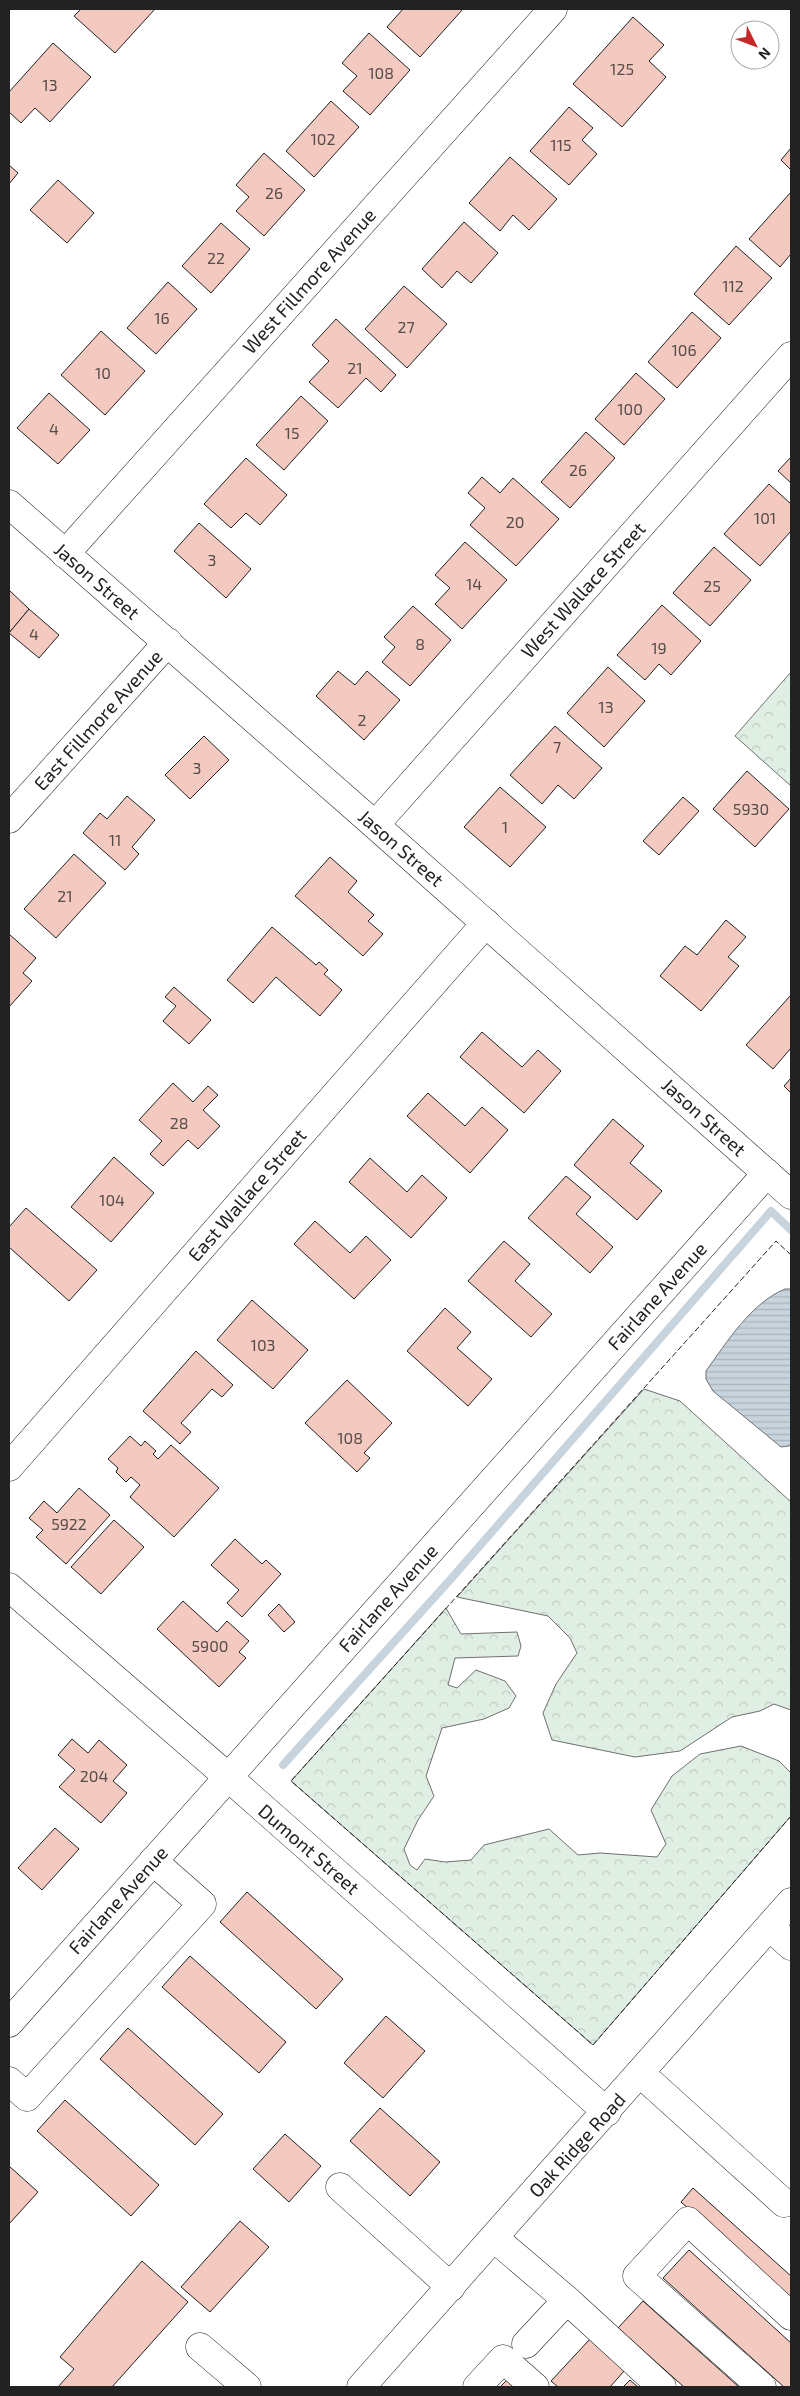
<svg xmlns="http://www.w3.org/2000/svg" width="800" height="2396" viewBox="0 0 800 2396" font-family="'Exo 2',sans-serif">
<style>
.forest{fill:url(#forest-crowns);stroke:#6f6f6f}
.water{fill:url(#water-rules);stroke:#6f6f6f}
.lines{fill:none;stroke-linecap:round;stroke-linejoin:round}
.stream{stroke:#c7d3dd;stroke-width:8}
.building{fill:#f3c9c0;stroke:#222}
.minor-casing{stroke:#222;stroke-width:29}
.major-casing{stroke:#222;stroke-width:29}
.minor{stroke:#fff;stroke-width:28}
.major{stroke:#fff;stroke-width:28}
.fence{stroke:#222;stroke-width:1;stroke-dasharray:6 2.5;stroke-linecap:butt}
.labels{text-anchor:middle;stroke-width:4;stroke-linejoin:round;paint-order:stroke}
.number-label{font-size:16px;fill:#564c4a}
.street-label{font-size:19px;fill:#222;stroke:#fff}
</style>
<defs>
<pattern id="forest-crowns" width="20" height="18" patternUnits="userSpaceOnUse" patternTransform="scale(1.25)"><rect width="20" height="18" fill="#e0efe3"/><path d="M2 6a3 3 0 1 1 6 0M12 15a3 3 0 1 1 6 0" fill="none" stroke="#c0cdc2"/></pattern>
<pattern id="water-rules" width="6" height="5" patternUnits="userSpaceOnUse" patternTransform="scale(1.25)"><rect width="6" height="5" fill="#c7d3dd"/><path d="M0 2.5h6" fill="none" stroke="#abb5bd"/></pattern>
</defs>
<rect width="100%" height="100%" fill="#fff"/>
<g class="forest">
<polygon points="791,672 791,786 735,736"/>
<polygon points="644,1389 680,1401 791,1502 791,1710 774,1704 760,1711 732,1717 680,1751 635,1757 552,1740 543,1713 556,1684 577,1653 570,1638 548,1616 457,1597"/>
<polygon points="446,1608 461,1634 517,1632 521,1646 518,1656 455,1658 448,1685 457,1688 476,1670 505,1681 516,1696 509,1708 484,1719 442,1728 426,1776 434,1796 418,1820 404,1849 410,1865 417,1870 425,1859 445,1862 471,1860 484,1845 549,1829 578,1855 600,1853 657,1857 666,1844 651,1810 672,1776 700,1754 741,1746 779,1761 791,1773 791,1816 593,2045 291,1781"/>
</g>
<path class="water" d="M 785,1289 L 791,1289 L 791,1443 L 789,1446 L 781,1447 L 713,1391 L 706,1379 L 706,1371 C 727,1342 751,1303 785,1289 Z"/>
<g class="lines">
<polyline class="stream" points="283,1765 450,1580 771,1211 791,1230"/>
</g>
<g class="building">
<polygon points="81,9 155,9 115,53 74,16"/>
<polygon points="403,9 463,9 420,57 387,27"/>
<polygon points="633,17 664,45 649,61 666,77 622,127 573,84"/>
<polygon points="369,33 410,70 370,115 343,91 357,76 342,63"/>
<polygon points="53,43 91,77 50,122 35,108 21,123 9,112 9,92"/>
<polygon points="331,101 359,127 314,177 286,151"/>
<polygon points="569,107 593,128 582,140 597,154 569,185 530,151"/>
<polygon points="791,148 791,170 781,160"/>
<polygon points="264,153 305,190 264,236 236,211 249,197 236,185"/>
<polygon points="510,157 557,199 529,230 513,215 500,231 469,203"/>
<polygon points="9,165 18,173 9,184"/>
<polygon points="58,180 94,213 67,243 30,210"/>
<polygon points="791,192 791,254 780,267 749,239"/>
<polygon points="464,222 498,253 471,283 457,271 442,288 422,269"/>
<polygon points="221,223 250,249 211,293 182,266"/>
<polygon points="736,246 772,278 729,325 694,294"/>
<polygon points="168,282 197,309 156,354 127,328"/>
<polygon points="404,286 447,324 407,368 365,329"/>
<polygon points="692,312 721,338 677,388 648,362"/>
<polygon points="336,319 396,375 381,392 366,378 338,408 309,382 329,361 312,345"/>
<polygon points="101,331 145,371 105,415 61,375"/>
<polygon points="636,373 665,399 624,445 595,419"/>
<polygon points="49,393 90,430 58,464 17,428"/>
<polygon points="301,396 328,421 284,470 256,445"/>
<polygon points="586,432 615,458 570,508 541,482"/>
<polygon points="791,457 791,483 778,471"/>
<polygon points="246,458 287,495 260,525 246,513 231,528 204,504"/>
<polygon points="482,477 500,493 513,478 559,519 516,566 470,525 485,508 468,493"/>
<polygon points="769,484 791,504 791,531 760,566 724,534"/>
<polygon points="199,523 251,569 226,598 174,551"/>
<polygon points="465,542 507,580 462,629 435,604 450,588 435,575"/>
<polygon points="714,547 751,580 710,626 673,593"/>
<polygon points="9,590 29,609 9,633"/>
<polygon points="662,605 701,641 671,675 659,664 645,680 617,655"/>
<polygon points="413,606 451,640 410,686 382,662 395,647 384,637"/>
<polygon points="29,609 59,635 39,658 9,633"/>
<polygon points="608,667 645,701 604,747 567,713"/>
<polygon points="338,671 355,685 367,671 400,700 364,740 316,696"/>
<polygon points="555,726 602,768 574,799 558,785 542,804 510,775"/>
<polygon points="204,736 229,760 190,799 165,775"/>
<polygon points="747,771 789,809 755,847 713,809"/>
<polygon points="500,787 546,827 510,867 464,827"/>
<polygon points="127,796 155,820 132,847 139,854 125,870 83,833 100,813 107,819"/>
<polygon points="683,797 699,811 659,855 643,841"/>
<polygon points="74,854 106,883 56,938 24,909"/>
<polygon points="330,857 357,881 348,892 374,915 368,921 383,934 363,956 295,896"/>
<polygon points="726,920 746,937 728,957 739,966 701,1011 660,976 685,946 697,955"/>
<polygon points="272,927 316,965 319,962 328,970 324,974 342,990 320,1016 276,977 253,1003 227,980"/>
<polygon points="9,934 36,958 23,973 32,981 9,1007"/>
<polygon points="174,987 211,1020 189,1044 163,1021 176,1006 165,997"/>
<polygon points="791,995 791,1048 773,1069 746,1045"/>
<polygon points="482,1032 522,1067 538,1050 561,1071 524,1113 460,1057"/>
<polygon points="791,1078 791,1093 784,1086"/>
<polygon points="173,1083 193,1102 208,1086 218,1095 203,1110 220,1126 198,1149 188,1140 163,1166 150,1154 162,1141 139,1120"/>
<polygon points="428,1093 465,1126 482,1107 508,1130 470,1173 407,1116"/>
<polygon points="613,1119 644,1146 630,1163 662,1191 637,1220 574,1165"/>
<polygon points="114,1157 154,1193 111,1242 71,1207"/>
<polygon points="370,1158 407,1192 422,1175 447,1198 411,1238 349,1182"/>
<polygon points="566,1176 591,1197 576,1214 613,1247 590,1273 528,1218"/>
<polygon points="26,1208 97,1270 69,1301 9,1247 9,1227"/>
<polygon points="315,1221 350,1253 366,1236 391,1260 354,1299 294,1244"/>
<polygon points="504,1241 530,1264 515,1281 552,1314 531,1337 468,1281"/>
<polygon points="252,1300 308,1350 273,1389 217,1340"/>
<polygon points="445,1308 471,1332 457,1348 492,1379 468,1406 407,1351"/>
<polygon points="196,1351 233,1385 222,1397 212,1389 181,1423 191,1432 180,1444 143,1411"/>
<polygon points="347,1380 392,1423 364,1453 370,1458 357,1472 305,1423"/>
<polygon points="130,1436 141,1446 145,1441 156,1451 153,1454 158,1459 171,1445 219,1488 174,1537 130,1497 140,1485 131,1477 126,1482 116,1472 118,1468 108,1459"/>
<polygon points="79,1488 110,1515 66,1564 36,1537 43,1530 29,1518 44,1501 57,1513"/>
<polygon points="114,1520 144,1547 101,1594 71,1567"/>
<polygon points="235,1539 262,1564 266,1560 281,1574 242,1617 227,1603 239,1590 211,1565"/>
<polygon points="183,1601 217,1632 227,1621 249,1641 239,1652 246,1658 219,1687 157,1629"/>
<polygon points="279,1604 295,1622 284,1632 268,1615"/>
<polygon points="72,1739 88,1753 99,1740 127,1765 113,1781 127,1793 101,1823 59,1787 75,1770 58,1755"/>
<polygon points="55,1828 79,1849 42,1890 18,1868"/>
<polygon points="247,1892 343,1979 316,2009 220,1922"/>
<polygon points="190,1956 286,2042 259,2073 162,1987"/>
<polygon points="386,2016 425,2051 383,2098 344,2063"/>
<polygon points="128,2028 223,2114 195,2145 100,2059"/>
<polygon points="65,2100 159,2185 131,2216 37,2131"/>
<polygon points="380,2108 440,2162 410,2196 350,2141"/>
<polygon points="285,2134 321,2166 289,2202 253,2169"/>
<polygon points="9,2166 38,2192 9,2224"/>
<polygon points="693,2188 791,2276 791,2301 681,2202"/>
<polygon points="240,2221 269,2247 210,2312 181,2287"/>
<polygon points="689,2250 791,2343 791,2387 784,2387 663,2278"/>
<polygon points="142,2261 188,2302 112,2387 58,2387 74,2369 60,2357"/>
<polygon points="643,2301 739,2387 684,2387 618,2328"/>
<polygon points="590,2339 625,2370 610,2387 558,2387 551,2381"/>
<polygon points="508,2379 517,2387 500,2387"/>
<polygon points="630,2380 638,2387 623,2387"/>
</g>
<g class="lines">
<g class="minor-casing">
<g id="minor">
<polyline points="9,504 375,825 791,1195"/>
<polyline points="65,554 553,9"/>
<polyline points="9,819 168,642"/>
<polyline points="375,825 791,356"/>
<polyline points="9,1467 486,923"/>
<polyline points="9,1587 228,1777 607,2112"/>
<polyline points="770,1927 791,1946"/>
<polyline points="9,2023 767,1173"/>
<polyline points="641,2074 784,2203"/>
<polyline points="9,2081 27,2097 202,1904 153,1861"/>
<polyline points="340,2187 451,2287"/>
<polyline points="494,2238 567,2300 662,2387"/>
<polyline points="526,2344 567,2300"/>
<polyline points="200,2347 247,2387"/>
<polyline points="477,2387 503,2359 535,2387"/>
<polyline points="762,2387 637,2276 688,2221 791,2316"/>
</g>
</g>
<g class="major-casing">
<polyline id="major" points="361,2387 791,1902"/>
</g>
<use href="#minor" class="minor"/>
<use href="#major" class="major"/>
<polyline class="fence" points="791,1255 776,1241 291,1781 593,2045 791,1816"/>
</g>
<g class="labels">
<g class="number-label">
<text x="622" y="75">125</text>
<text x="381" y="79">108</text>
<text x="50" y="91">13</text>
<text x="323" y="145">102</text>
<text x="561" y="151">115</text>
<text x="274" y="199">26</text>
<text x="216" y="264">22</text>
<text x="733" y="292">112</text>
<text x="162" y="324">16</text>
<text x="406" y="333">27</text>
<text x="684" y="356">106</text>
<text x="355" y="374">21</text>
<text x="103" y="379">10</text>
<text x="630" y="415">100</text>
<text x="54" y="435">4</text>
<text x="292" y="439">15</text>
<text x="578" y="476">26</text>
<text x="765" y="524">101</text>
<text x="515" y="528">20</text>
<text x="212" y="566">3</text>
<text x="474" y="590">14</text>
<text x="712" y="592">25</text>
<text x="34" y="640">4</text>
<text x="420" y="650">8</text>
<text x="659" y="654">19</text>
<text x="606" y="713">13</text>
<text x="362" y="726">2</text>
<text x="557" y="753">7</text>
<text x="197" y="774">3</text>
<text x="751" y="815">5930</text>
<text x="505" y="833">1</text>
<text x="115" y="846">11</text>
<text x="65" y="902">21</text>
<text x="179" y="1129">28</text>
<text x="112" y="1206">104</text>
<text x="263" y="1351">103</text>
<text x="350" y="1444">108</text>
<text x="69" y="1530">5922</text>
<text x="210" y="1652">5900</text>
<text x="94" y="1782">204</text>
</g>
<g class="street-label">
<text transform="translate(309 281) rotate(-48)" y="7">West Fillmore Avenue</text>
<text transform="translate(97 581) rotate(41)" y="7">Jason Street</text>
<text transform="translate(583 590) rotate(-48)" y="7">West Wallace Street</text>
<text transform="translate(98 720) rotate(-48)" y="7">East Fillmore Avenue</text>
<text transform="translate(401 848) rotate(41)" y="7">Jason Street</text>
<text transform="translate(704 1117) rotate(42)" y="7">Jason Street</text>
<text transform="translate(247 1195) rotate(-49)" y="7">East Wallace Street</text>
<text transform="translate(657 1296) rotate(-48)" y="7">Fairlane Avenue</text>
<text transform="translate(388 1598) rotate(-48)" y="7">Fairlane Avenue</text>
<text transform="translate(309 1849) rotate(41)" y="7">Dumont Street</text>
<text transform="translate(118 1900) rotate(-48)" y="7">Fairlane Avenue</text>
<text transform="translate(577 2145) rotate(-48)" y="7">Oak Ridge Road</text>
</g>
</g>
<rect width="800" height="2396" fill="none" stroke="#222222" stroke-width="20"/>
<g transform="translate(755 45) rotate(132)"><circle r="24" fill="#ffffff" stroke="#a7a7a7"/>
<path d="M0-4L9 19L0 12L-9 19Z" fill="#c62828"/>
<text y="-8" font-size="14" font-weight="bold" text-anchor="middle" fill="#222222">N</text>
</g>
</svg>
